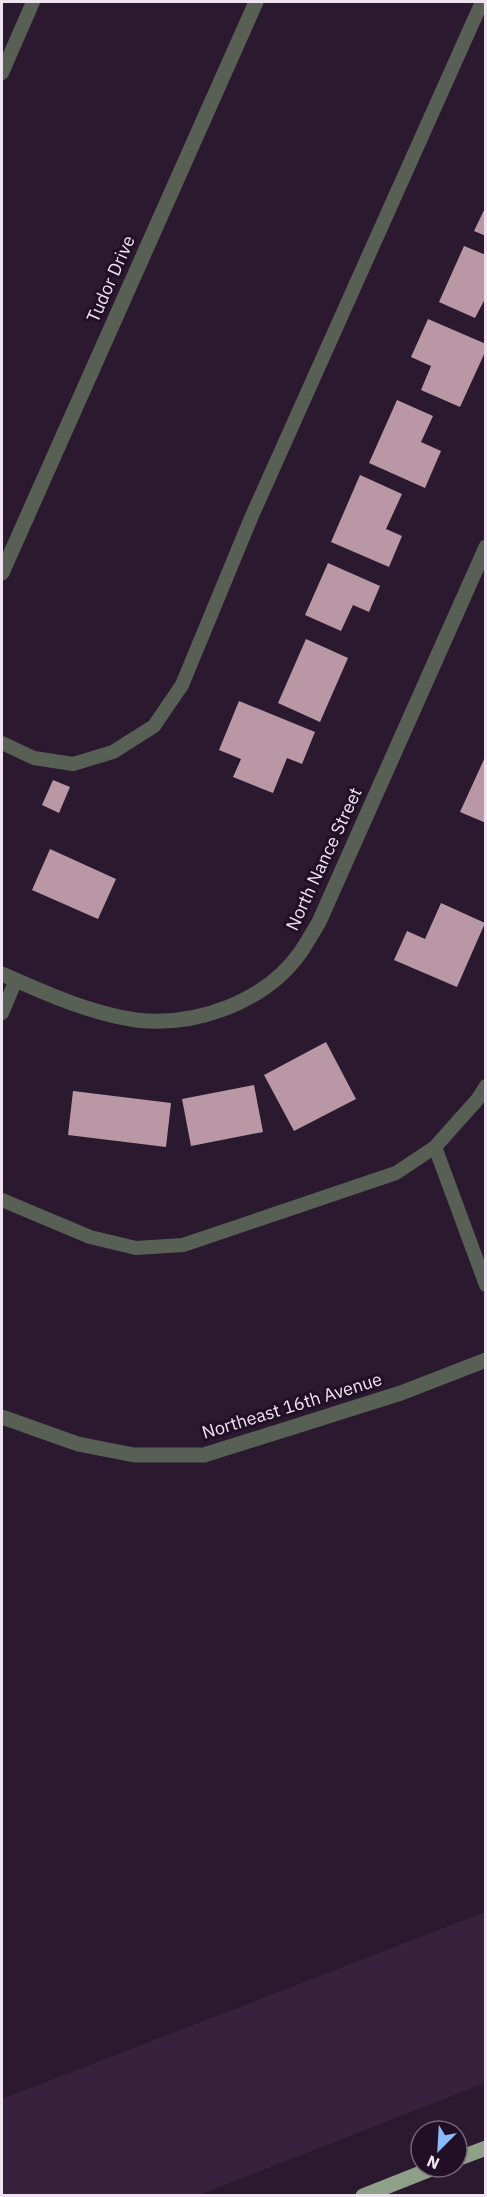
<svg xmlns="http://www.w3.org/2000/svg" width="487" height="2197" viewBox="0 0 487 2197" font-family="'IBM Plex Sans',sans-serif">
<style>
.built{fill:#37213c}
.building{fill:#ba97a5}
.lines{fill:none;stroke-linecap:round;stroke-linejoin:round}
.lane{stroke:#586055;stroke-width:14}
.street{stroke:#586055;stroke-width:15}
.primary{stroke:#8fa089;stroke-width:15}
.labels{text-anchor:middle;stroke-width:6;stroke-linejoin:round;paint-order:stroke}
.street-label{font-size:18px;fill:#f0e4f2;stroke:#211025}
</style>
<rect width="100%" height="100%" fill="#2b1a2f"/>
<polygon class="built" points="485,1912 485,2083 199,2195 2,2195 2,2099"/>
<g class="building">
<polygon points="486,206 486,236 474,231"/>
<polygon points="464,246 486,255 486,297 475,318 439,302"/>
<polygon points="428,319 486,344 486,350 460,407 421,390 431,366 411,357"/>
<polygon points="397,400 433,416 421,442 441,451 425,488 369,463"/>
<polygon points="360,475 402,494 386,529 402,536 389,567 331,542"/>
<polygon points="328,563 380,586 369,612 353,605 341,631 305,615"/>
<polygon points="306,639 348,658 320,722 278,703"/>
<polygon points="239,701 315,732 302,764 287,758 273,793 233,777 241,759 219,750"/>
<polygon points="486,755 486,823 460,812"/>
<polygon points="53,780 70,787 59,813 42,805"/>
<polygon points="50,849 116,879 98,919 32,890"/>
<polygon points="441,903 485,923 457,987 394,960 407,931 425,939"/>
<polygon points="326,1042 356,1099 294,1131 264,1075"/>
<polygon points="254,1085 263,1132 191,1146 182,1099"/>
<polygon points="73,1091 171,1103 166,1147 68,1135"/>
</g>
<g class="lines">
<g class="lane">
<polyline points="2,73 33,2"/>
<polyline points="2,743 34,758 73,764 113,752 154,726 182,685 251,518 482,2"/>
<polyline points="2,1013 16,980"/>
<polyline points="435,1147 486,1285"/>
<polyline points="2,1200 90,1237 136,1248 183,1245 396,1173 435,1147 477,1100 486,1086"/>
</g>
<g class="street">
<polyline points="2,573 256,2"/>
<path d="M 2,974 C 45,993 89,1013 136,1020 C 196,1027 265,1002 300,953 C 307,943 313,932 319,922 L 486,547"/>
<polyline points="2,1417 78,1444 134,1455 204,1455 401,1393 486,1360"/>
</g>
<g class="primary">
<polyline points="457,2159 486,2148"/>
<polyline points="363,2196 436,2167"/>
</g>
</g>
<g class="labels">
<g class="street-label">
<text transform="translate(111 279) rotate(-66)" y="6">Tudor Drive</text>
<text transform="translate(324 859) rotate(-65)" y="6">North Nance Street</text>
<text transform="translate(292 1406) rotate(-17)" y="6">Northeast 16th Avenue</text>
</g>
</g>
<rect width="487" height="2197" fill="none" stroke="#f0e4f2" stroke-width="6"/>
<g transform="translate(439 2149) rotate(204)"><circle r="28" fill="#211025" stroke="#746577" stroke-width="1.5"/>
<path d="M0-4.5L10 22L0 15L-10 22Z" fill="#89bafc"/>
<text y="-9" font-size="16" font-weight="bold" text-anchor="middle" fill="#f0e4f2">N</text>
</g>
</svg>
